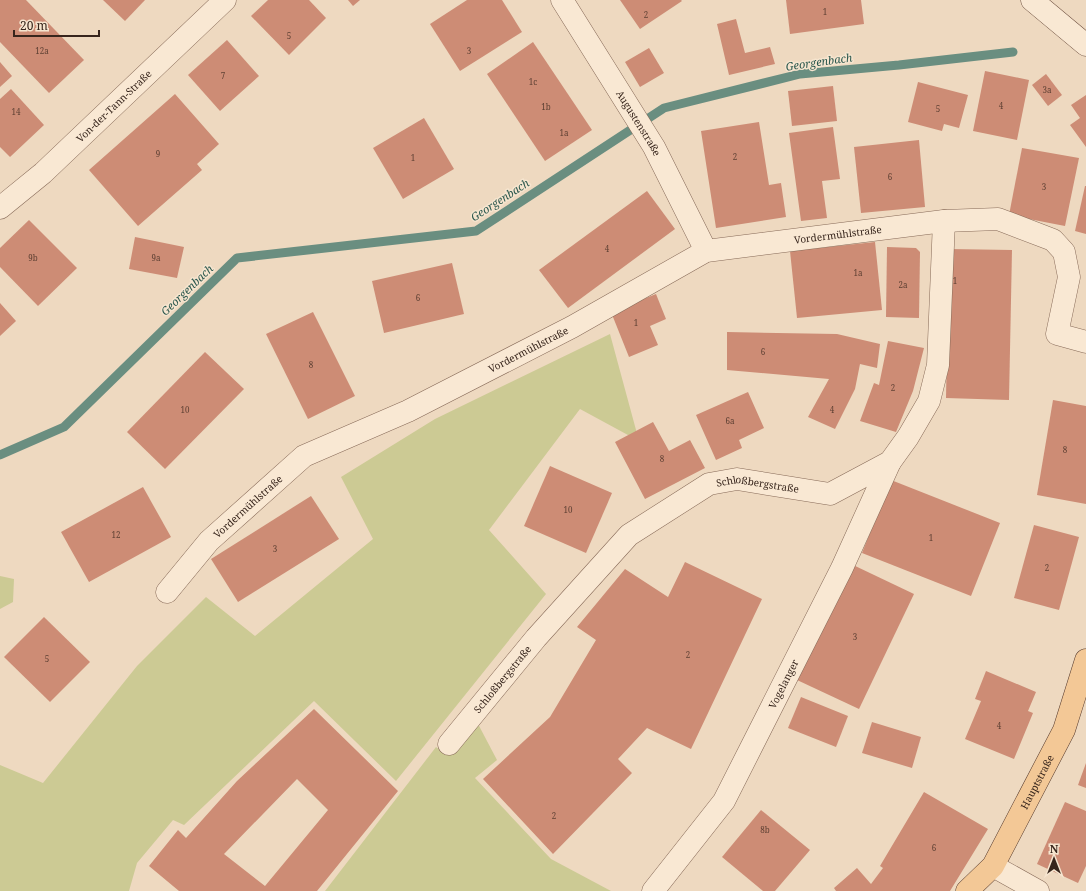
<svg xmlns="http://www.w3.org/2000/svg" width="1086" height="891" viewBox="0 0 1086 891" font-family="'Noto Serif',serif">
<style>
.green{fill:#ccca94}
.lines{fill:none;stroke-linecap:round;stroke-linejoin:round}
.stream{stroke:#6a8e80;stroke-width:9}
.building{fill:#cd8c75;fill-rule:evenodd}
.street-casing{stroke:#876a58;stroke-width:23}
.secondary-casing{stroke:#694b3b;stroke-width:23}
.primary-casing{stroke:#55392c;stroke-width:23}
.street{stroke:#f9e8d3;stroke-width:22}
.secondary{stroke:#f9e8d3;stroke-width:22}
.primary{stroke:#f3c896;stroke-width:22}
.labels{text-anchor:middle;stroke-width:3;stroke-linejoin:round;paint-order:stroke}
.number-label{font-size:8px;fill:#5c3f32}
.street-label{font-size:10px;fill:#37251c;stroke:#f6e5cf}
.water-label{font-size:11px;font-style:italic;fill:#2b574d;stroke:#f6e5cf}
</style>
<rect width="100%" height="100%" fill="#eed9c0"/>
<g class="green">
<polygon points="610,334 639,441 580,409 489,530 546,594 396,781 314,701 184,825 173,820 137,863 129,891 0,891 0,765 43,783 137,666 206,597 255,636 373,539 341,477 435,419"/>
<polygon points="0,576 14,579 13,602 0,609"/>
<polygon points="477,722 497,760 475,778 551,859 611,891 325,891 436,747 446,755"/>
</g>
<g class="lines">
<polyline class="stream" points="0,455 64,427 237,258 476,231 664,108 800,74 899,65 1013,52"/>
</g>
<g class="building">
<polygon points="0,0 26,0 84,60 49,93 0,42"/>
<polygon points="103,0 145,0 125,21"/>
<polygon points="268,0 309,0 326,18 289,55 251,16"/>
<polygon points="348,0 360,0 353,6"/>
<polygon points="467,0 502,0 522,32 460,71 430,24"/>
<polygon points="620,0 681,0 682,1 640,29"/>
<polygon points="786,0 861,0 864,24 790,34"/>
<polygon points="736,19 745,53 770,47 775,64 729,75 717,24"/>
<polygon points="227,40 259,76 220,111 188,75"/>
<polygon points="533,42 592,130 545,161 487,74"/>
<polygon points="649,48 664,73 640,87 625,62"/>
<polygon points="0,62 12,76 0,87"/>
<polygon points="985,71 1029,80 1017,140 973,131"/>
<polygon points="1046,74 1062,95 1048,106 1032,85"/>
<polygon points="918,82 968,95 959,128 944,124 942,131 908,122"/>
<polygon points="833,86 837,121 792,126 788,91"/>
<polygon points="11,89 44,125 10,157 0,147 0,99"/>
<polygon points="175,94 219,144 197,164 202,170 138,226 89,170"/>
<polygon points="1086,95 1086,147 1070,125 1080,118 1071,105"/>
<polygon points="424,118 454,169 403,199 373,148"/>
<polygon points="759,122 769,185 781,183 786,217 716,228 701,131"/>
<polygon points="833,127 840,179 822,181 827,218 801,221 789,133"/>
<polygon points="919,140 925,207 861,213 854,147"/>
<polygon points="1022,148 1079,158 1065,226 1009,215"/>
<polygon points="1085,186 1086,186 1086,234 1075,231"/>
<polygon points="647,191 675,229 568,308 539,270"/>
<polygon points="29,220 77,268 38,306 0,267 0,248"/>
<polygon points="135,237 184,247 177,278 129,269"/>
<polygon points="875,242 882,310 797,318 790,251"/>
<polygon points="887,247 916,248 920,252 919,318 886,317"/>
<polygon points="949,249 1012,250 1009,400 946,398"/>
<polygon points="452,263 464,314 384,333 372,281"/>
<polygon points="656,294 666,319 650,326 658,345 629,357 611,312"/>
<polygon points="0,303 16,321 0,336"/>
<polygon points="313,312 355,396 308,419 266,334"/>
<polygon points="727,332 837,334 880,344 877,368 860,364 855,389 835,429 808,417 829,379 727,370"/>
<polygon points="888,341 924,348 913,391 896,432 860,421 874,383 879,385"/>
<polygon points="205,352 244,389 165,469 127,432"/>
<polygon points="748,392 764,428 739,440 742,448 716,460 696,415"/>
<polygon points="1053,400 1086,406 1086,504 1037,495"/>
<polygon points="653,422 669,451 690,440 705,468 645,499 615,442"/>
<polygon points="550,466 612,493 586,553 524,526"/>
<polygon points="891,480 1000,523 971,596 862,553"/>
<polygon points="143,487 171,537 89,582 61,532"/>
<polygon points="311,496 339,539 238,602 211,559"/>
<polygon points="1034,525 1079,537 1059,610 1014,598"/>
<polygon points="685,562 762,599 691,749 647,728 618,759 632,773 553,854 483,779 550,717 596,640 577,627 625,569 668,597"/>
<polygon points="851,564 914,594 859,709 797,680"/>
<polygon points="44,617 90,662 50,702 4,657"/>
<polygon points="986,671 1036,692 1028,711 1033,713 1014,759 965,739 981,701 975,699"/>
<polygon points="801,697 848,716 836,747 788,728"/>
<path d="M 314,709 L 398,791 L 317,891 L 179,891 L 149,866 L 178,830 L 186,838 L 237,781 ZM 297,779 L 328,810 L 265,886 L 224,854 Z"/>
<polygon points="872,722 921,737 912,768 862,753"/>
<polygon points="1086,763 1086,788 1078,785"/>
<polygon points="924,792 988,829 950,891 836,891 834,888 857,868 871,884 883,868 880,866"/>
<polygon points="1065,802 1086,811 1086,866 1078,883 1037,864"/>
<polygon points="761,810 810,850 775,891 763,891 722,857"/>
</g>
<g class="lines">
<g class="street-casing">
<g id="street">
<path id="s1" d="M 562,0 L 654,147 L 706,251"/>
<path id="s2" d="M 0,208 L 43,173 L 225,0"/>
<path id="s3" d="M 167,592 L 209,541 L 304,456 L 408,411 L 572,327 L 706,251 L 944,221 L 998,219 L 1053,240 L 1064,252 L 1069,277 L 1057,334 L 1086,342"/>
<path id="s4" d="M 449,744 L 536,638 L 629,535 L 709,484 L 737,479 L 830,494 L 890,462 L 908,437 L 929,401 L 938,365 L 944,221"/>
<polyline points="993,866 1038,891"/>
<path id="s5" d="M 653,891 L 724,801 L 842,568 L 890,462"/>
</g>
</g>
<g class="secondary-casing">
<polyline id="secondary" points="1032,0 1086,45"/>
</g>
<g class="primary-casing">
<g id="primary">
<path id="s6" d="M 967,891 L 993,866 L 1064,730 L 1086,660"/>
</g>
</g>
<use href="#street" class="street"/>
<use href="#secondary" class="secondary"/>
<use href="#primary" class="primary"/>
</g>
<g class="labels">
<g class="number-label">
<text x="825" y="15">1</text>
<text x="646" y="18">2</text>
<text x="289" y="39">5</text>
<text x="42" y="54">12a</text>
<text x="469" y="54">3</text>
<text x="223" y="79">7</text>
<text x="533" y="85">1c</text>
<text x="1047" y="93">3a</text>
<text x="1001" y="109">4</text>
<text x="546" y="110">1b</text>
<text x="938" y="112">5</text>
<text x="16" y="115">14</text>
<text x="564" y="136">1a</text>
<text x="158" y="157">9</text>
<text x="735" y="160">2</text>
<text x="413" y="161">1</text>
<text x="890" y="180">6</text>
<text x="1044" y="190">3</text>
<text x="607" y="252">4</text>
<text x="33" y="261">9b</text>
<text x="156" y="261">9a</text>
<text x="858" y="276">1a</text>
<text x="955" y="284">1</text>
<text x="903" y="288">2a</text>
<text x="418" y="301">6</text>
<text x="636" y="326">1</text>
<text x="763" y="355">6</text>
<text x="311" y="368">8</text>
<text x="893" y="391">2</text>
<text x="185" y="413">10</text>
<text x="832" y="413">4</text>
<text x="730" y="424">6a</text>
<text x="1065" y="453">8</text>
<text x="662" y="462">8</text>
<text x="568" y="513">10</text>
<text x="116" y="538">12</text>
<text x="931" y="541">1</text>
<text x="275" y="552">3</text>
<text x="1047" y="571">2</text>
<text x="855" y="640">3</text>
<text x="688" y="658">2</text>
<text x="47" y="662">5</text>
<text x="999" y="729">4</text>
<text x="554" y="819">2</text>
<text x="765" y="833">8b</text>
<text x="934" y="851">6</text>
</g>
<g class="street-label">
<text dy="4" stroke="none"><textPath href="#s2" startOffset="153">Von-der-Tann-Straße</textPath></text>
<text dy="4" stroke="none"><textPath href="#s1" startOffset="145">Augustenstraße</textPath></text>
<text dy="4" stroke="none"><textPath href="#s3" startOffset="778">Vordermühlstraße</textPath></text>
<text dy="4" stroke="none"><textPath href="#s3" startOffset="442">Vordermühlstraße</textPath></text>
<text dy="4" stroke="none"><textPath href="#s4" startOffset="420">Schloßbergstraße</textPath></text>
<text dy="4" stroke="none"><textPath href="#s3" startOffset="118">Vordermühlstraße</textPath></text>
<text dy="4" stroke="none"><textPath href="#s4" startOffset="84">Schloßbergstraße</textPath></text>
<text dy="4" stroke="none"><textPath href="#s5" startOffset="246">Vogelanger</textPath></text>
<text dy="4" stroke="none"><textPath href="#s6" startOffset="131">Hauptstraße</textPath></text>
</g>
<g class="water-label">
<text transform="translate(819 62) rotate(-8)" y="4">Georgenbach</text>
<text transform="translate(500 200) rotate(-33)" y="4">Georgenbach</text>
<text transform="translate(187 290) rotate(-44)" y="4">Georgenbach</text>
</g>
</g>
<g transform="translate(1054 859)" stroke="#f6e5cf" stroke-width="3" paint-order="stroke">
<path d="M0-3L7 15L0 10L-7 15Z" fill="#37251c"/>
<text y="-6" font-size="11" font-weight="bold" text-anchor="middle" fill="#37251c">N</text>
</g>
<path d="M14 30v6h85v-6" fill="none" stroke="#37251c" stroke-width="2"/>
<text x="20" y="30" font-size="12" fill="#37251c" stroke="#f6e5cf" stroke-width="3" paint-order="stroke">20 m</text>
</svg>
